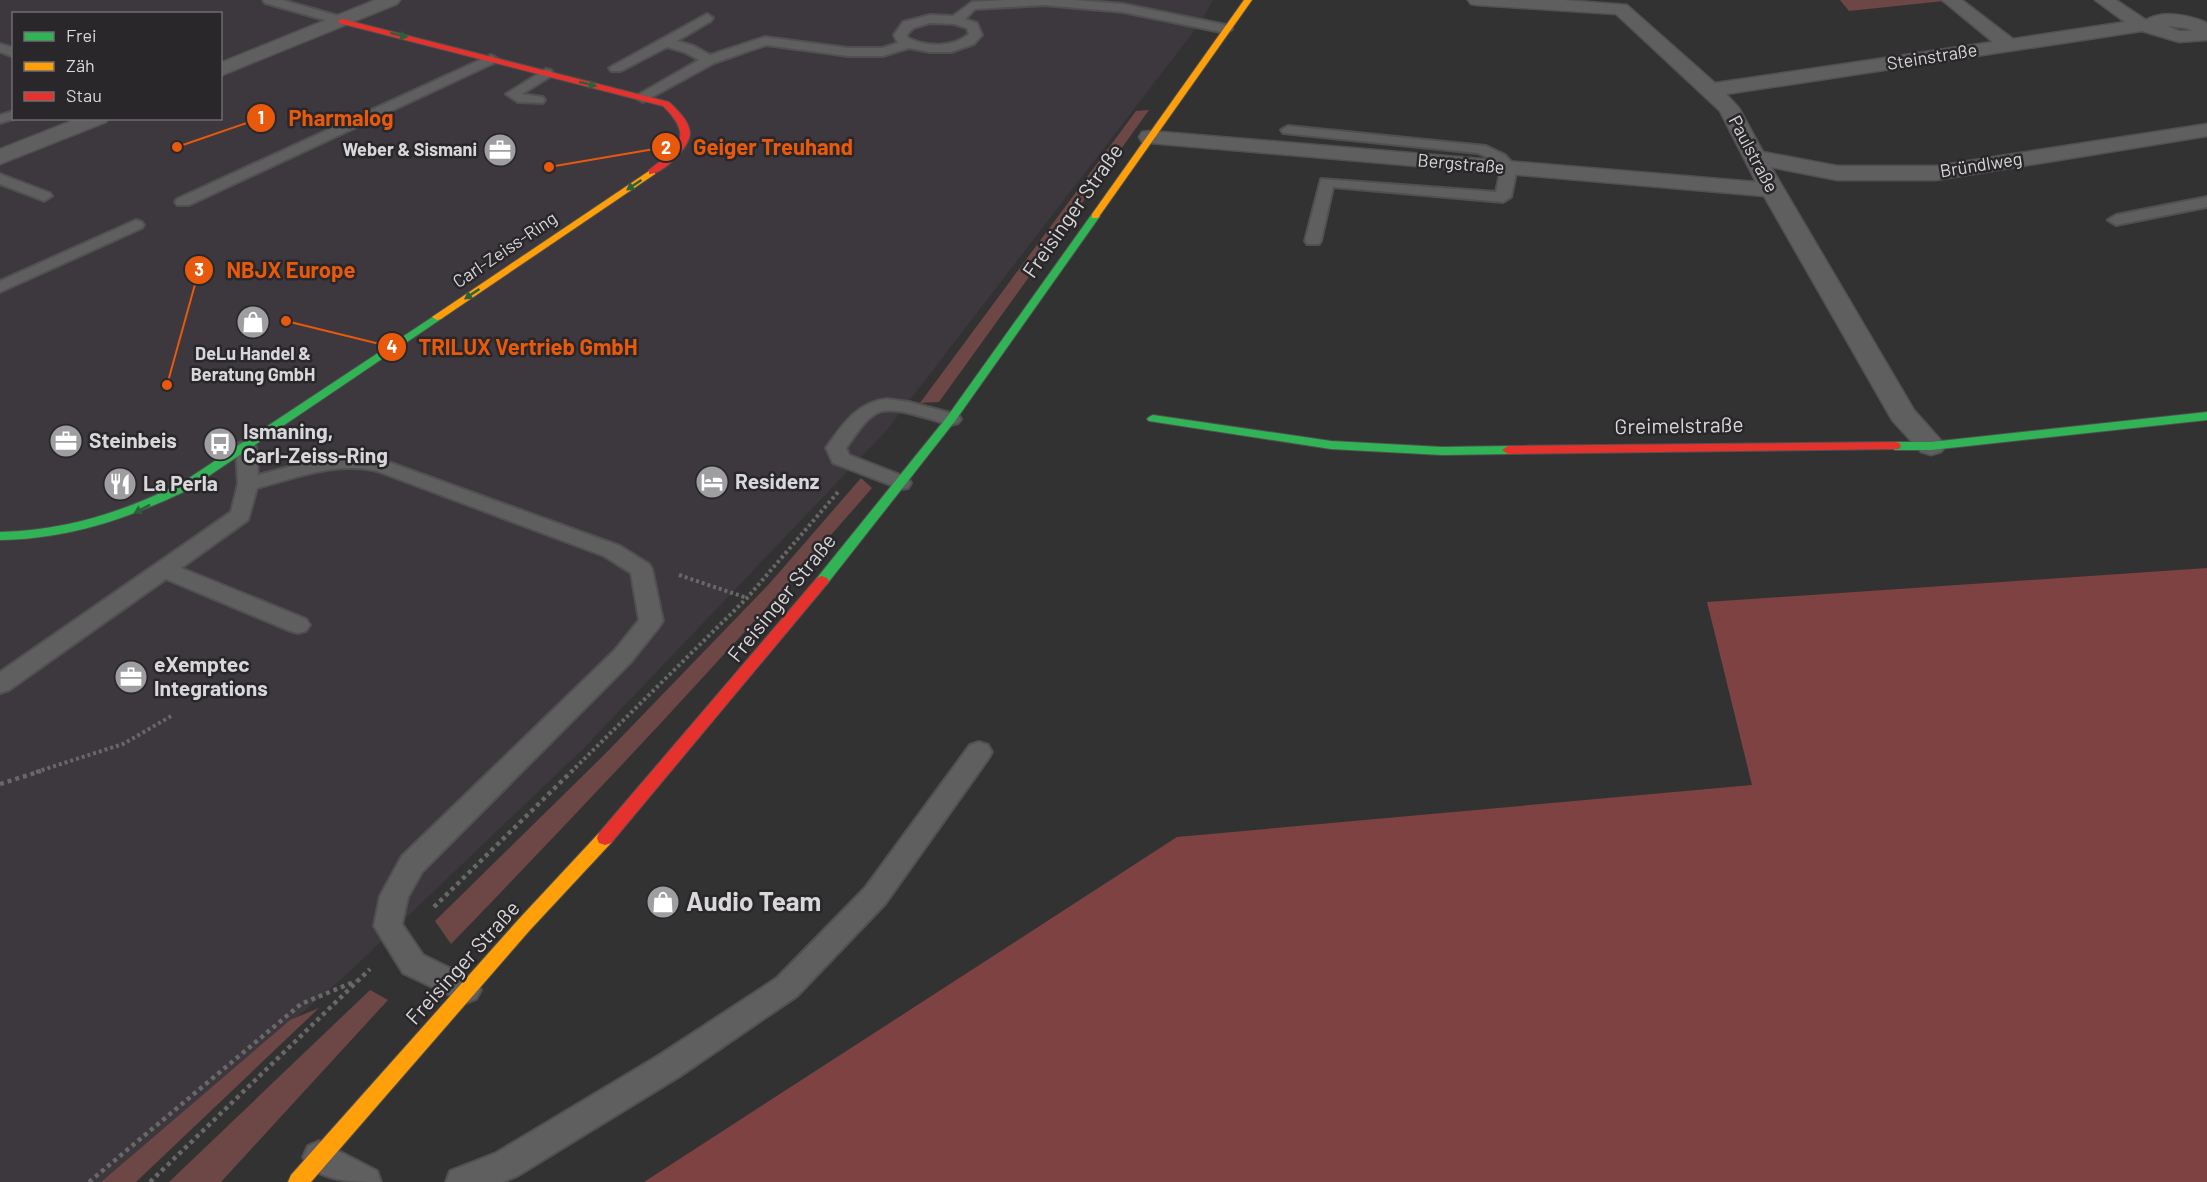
<svg xmlns="http://www.w3.org/2000/svg" width="2207" height="1182" viewBox="0 0 2207 1182" font-family="Barlow,sans-serif">
<style>
.built{fill:#3d373e;fill-rule:evenodd}
.green{fill:#6c4745}
.forest{fill:#7e4242}
.lines{fill:none;stroke-linecap:round;stroke-linejoin:round}
.lane-casing{stroke:#505050;stroke-width:4}
.street-casing{stroke:#505050;stroke-width:3}
.fast-casing{stroke:#505050;stroke-width:2}
.slow-casing{stroke:#505050;stroke-width:2}
.jam-casing{stroke:#505050;stroke-width:2}
.path-far1{stroke:#686868;stroke-width:4;stroke-dasharray:3 3;stroke-linecap:butt}
.path{stroke:#686868;stroke-width:4.5;stroke-dasharray:4 4;stroke-linecap:butt}
.lane{fill:#605f60;fill-rule:evenodd}
.street{fill:#605f60;fill-rule:evenodd}
.fast{fill:#30b455;fill-rule:evenodd}
.slow{fill:#ff9f0a;fill-rule:evenodd}
.jam{fill:#e5322d;fill-rule:evenodd}
.oneway{fill:#2c5f3b}
.labels{text-anchor:middle;stroke-width:5;stroke-linejoin:round;paint-order:stroke}
.far-street-label{font-size:18px;fill:#d8d7d9;stroke:#29272a}
.far-poi-label{font-size:18px;font-weight:bold;fill:#d8d7d9;stroke:#29272a;text-anchor:end}
.street-label{font-size:21px;fill:#d8d7d9;stroke:#29272a}
.poi-label{font-size:21px;font-weight:bold;fill:#d8d7d9;stroke:#29272a;text-anchor:start}
.near-poi-label{font-size:26px;font-weight:bold;fill:#d8d7d9;stroke:#29272a;text-anchor:start}
.leader{fill:none;stroke:#e8590c;stroke-width:2}
.callout-dot{fill:#e8590c;stroke:#29272a;stroke-width:2}
.mark-label{font-size:18px;text-anchor:middle;font-weight:bold;fill:#fff}
.callout-label{font-size:22px;text-anchor:middle;font-weight:bold;fill:#e8590c;stroke:#29272a;stroke-width:5;stroke-linejoin:round;paint-order:stroke}
</style>
<rect width="100%" height="100%" fill="#333233"/>
<path class="built" d="M 0,0 L 1213,0 L 1201,22 L 886,431 L 583,749 L 346,975 L 105,1182 L 0,1182 ZM 14,14 L 220,14 L 220,118 L 14,118 Z"/>
<g class="green">
<polygon points="1840,0 1942,0 1944,1 1849,11"/>
<polygon points="1149,110 939,402 920,403 1136,111"/>
<path d="M 861,478 L 872,488 C 736,645 595,795 451,944 L 435,921 L 605,754 L 770,583 Z"/>
<polygon points="370,990 388,1000 221,1182 169,1182"/>
<polygon points="319,1008 136,1182 101,1182 290,1020"/>
</g>
<polygon class="forest" points="2207,568 2207,1182 644,1182 1177,837 1752,785 1707,602"/>
<g class="lines">
<g class="lane-casing">
<g id="lane">
<polygon points="263,0 282,0 346,18 348,21 342,25 265,3"/>
<path d="M 1005,0 L 1075,0 L 1123,4 L 1226,25 L 1232,29 L 1226,33 L 1123,12 L 1044,5 L 975,9 L 965,19 L 977,23 L 982,35 L 974,44 L 951,52 L 930,52 L 909,48 L 883,56 L 848,56 L 766,45 L 714,63 L 643,102 L 636,98 L 638,95 L 699,60 L 684,52 L 667,47 L 621,71 L 611,71 L 609,68 L 707,14 L 713,18 L 711,21 L 677,41 L 694,46 L 710,55 L 765,37 L 848,48 L 882,48 L 898,43 L 894,35 L 903,22 L 930,15 L 953,16 L 972,2 ZM 930,23 L 954,24 L 967,28 L 969,34 C 952,48 927,47 908,38 L 907,35 L 913,28 Z"/>
<polygon points="0,44 14,48 14,57 0,52"/>
<polygon points="491,55 498,59 496,62 189,205 177,205 175,202 177,199"/>
<polygon points="546,69 551,70 553,73 551,76 522,94 543,97 545,100 543,103 518,102 506,94"/>
<polygon points="14,111 14,118 17,118 0,123 0,115"/>
<polygon points="1288,126 1486,146 1505,155 1517,168 1511,197 1503,202 1333,187 1321,241 1319,244 1307,244 1305,241 1321,179 1496,192 1501,169 1495,161 1478,153 1283,133 1281,130"/>
<polygon points="0,174 50,193 52,196 44,201 0,184"/>
<polygon points="2207,197 2207,207 2116,225 2108,220 2116,215"/>
<polygon points="136,220 142,222 144,225 142,228 0,292 0,281"/>
<path d="M 887,399 L 909,402 L 958,415 L 961,419 L 958,423 L 951,425 C 934,421 893,404 877,413 C 864,420 855,436 846,448 L 849,455 L 908,478 L 911,483 L 908,488 L 901,489 L 833,463 L 826,448 C 842,425 857,402 887,399 Z"/>
<path d="M 246,441 L 253,443 L 256,447 L 258,475 L 315,460 L 357,454 L 391,463 L 620,546 L 649,564 L 652,569 L 663,621 L 659,627 L 631,662 L 422,872 L 408,897 L 402,924 L 423,955 L 476,981 L 481,990 L 476,999 L 466,1003 L 403,973 L 374,926 L 380,896 L 402,856 L 615,650 L 639,620 L 631,573 L 604,556 L 377,471 C 337,461 296,478 257,488 L 248,520 L 181,568 L 306,619 L 310,625 L 306,631 L 298,633 L 290,631 L 166,579 L 9,690 L 0,693 L 0,672 L 231,512 L 238,484 L 236,447 L 239,443 Z"/>
<polygon points="979,742 988,745 992,752 988,759 885,904 797,996 680,1076 517,1176 503,1182 446,1182 450,1171 496,1153 658,1056 777,978 865,888 970,745"/>
<path d="M 319,1141 L 377,1171 L 381,1182 C 353,1182 316,1182 303,1157 L 308,1146 Z"/>
</g>
</g>
<g class="street-casing">
<g id="street">
<polygon points="375,0 400,0 397,4 220,76 220,63"/>
<path d="M 1468,0 L 1564,0 L 1627,5 L 1715,83 L 1993,42 L 1942,0 L 1962,0 L 2013,39 L 2125,22 L 2095,0 L 2116,0 L 2146,20 C 2163,10 2188,15 2205,22 L 2207,24 L 2207,40 L 2179,42 L 2142,31 L 1726,94 L 1739,108 L 1763,152 L 1837,166 L 1936,166 L 2207,124 L 2207,136 L 1936,180 L 1837,180 L 1771,167 L 1914,410 L 1946,446 L 1941,452 L 1931,455 L 1921,452 L 1892,420 L 1764,196 L 1150,143 L 1142,142 L 1139,137 L 1142,132 L 1150,131 L 1756,182 L 1720,111 L 1616,14 L 1477,5 L 1471,4 ZM 2167,26 L 2186,28 L 2193,31 L 2179,31 Z"/>
<polygon points="79,118 109,118 106,122 0,164 0,149"/>
</g>
</g>
<g class="fast-casing">
<g id="fast">
<polygon points="1095,213 1100,216 955,421 827,584 817,584 815,581 817,578 947,417 1092,214"/>
<path d="M 437,314 L 442,317 L 441,319 L 188,490 C 127,519 68,539 0,540 L 0,532 C 68,530 119,513 180,484 Z"/>
<polygon points="2207,412 2207,420 1931,450 1895,450 1889,446 1895,442 1931,442"/>
<polygon points="1153,415 1331,441 1442,447 1508,446 1514,450 1508,454 1442,455 1331,449 1149,421 1147,419 1149,417"/>
</g>
</g>
<g class="slow-casing">
<g id="slow">
<polygon points="1244,0 1252,0 1098,218 1092,218 1092,214"/>
<polygon points="652,169 655,170 655,174 441,319 437,320 432,317"/>
<polygon points="605,831 611,833 613,838 611,843 530,930 311,1182 288,1182 291,1175 518,920 599,833"/>
</g>
</g>
<g class="jam-casing">
<g id="jam">
<path d="M 342,19 L 669,102 C 677,110 689,120 690,133 C 690,147 662,175 649,174 L 649,170 C 678,148 695,137 663,106 L 339,23 L 338,21 Z"/>
<polygon points="1895,442 1899,443 1901,446 1899,449 1508,454 1502,450 1508,446"/>
<polygon points="822,576 827,578 829,581 827,584 611,843 605,845 599,843 597,838 599,833 817,578"/>
</g>
</g>
<g class="path-far1">
<polyline points="679,575 747,598"/>
<polyline points="36,772 123,744 173,715"/>
<polyline points="571,772 747,598 838,492"/>
</g>
<g class="path">
<polyline points="0,784 41,771"/>
<polyline points="434,907 572,771"/>
<polyline points="89,1182 301,1004 356,981"/>
<polyline points="150,1182 370,969"/>
</g>
<use href="#lane" class="lane"/>
<use href="#street" class="street"/>
<use href="#fast" class="fast"/>
<use href="#slow" class="slow"/>
<use href="#jam" class="jam"/>
</g>
<defs><path id="oneway-solid" d="M-6-.8H1V-3.2L6.5 0L1 3.2V.8H-6Z" transform="scale(1.5)"/></defs>
<g class="oneway">
<use href="#oneway-solid" transform="translate(399 35) rotate(14)"/>
<use href="#oneway-solid" transform="translate(588 84) rotate(14)"/>
<use href="#oneway-solid" transform="translate(634 185) rotate(146)"/>
<use href="#oneway-solid" transform="translate(472 294) rotate(146)"/>
<use href="#oneway-solid" transform="translate(142 509) rotate(153)"/>
</g>
<defs>
<g id="office-disc" transform="scale(1.725)"><circle r="9.5" fill="#9e9d9f" stroke="#29272a"/><path d="M-6-3h4V-5.5h4V-3h4V5H-6ZM-1-4.5V-3h2v-1.5ZM-6 0V1H6V0Z" fill="#fff"/></g>
<g id="shop-disc" transform="scale(1.725)"><circle r="9.5" fill="#9e9d9f" stroke="#29272a"/><path d="M-5-2.5h2.3a2.7 3.5 0 0 1 5.4 0H5L5.5 6h-11ZM-1.5-2.5h3a1.5 2.3 0 0 0-3 0Z" fill="#fff"/></g>
<g id="bus-disc" transform="scale(1.725)"><circle r="9.5" fill="#9e9d9f" stroke="#29272a"/><path d="M-5-6H5V4H4V6H2V4H-2V6H-4V4H-5ZM-3.5-4V0h7V-4ZM-3.5 1.2v1.5H-2V1.2ZM2 1.2v1.5H3.5V1.2Z" fill="#fff"/></g>
<g id="hotel-disc" transform="scale(1.725)"><circle r="9.5" fill="#9e9d9f" stroke="#29272a"/><path d="M-6-4.5h1.5V1H6V5H4.5V3h-9V5H-6ZM-4 0a1.8 1.8 0 1 1 3.6 0ZM.5 0V-2.5h3Q6-2.5 6 0Z" fill="#fff"/></g>
<g id="restaurant-disc" transform="scale(1.725)"><circle r="9.5" fill="#9e9d9f" stroke="#29272a"/><path d="M-5-6h1v4h1v-4h1v4h1v-4h1v5L-1.5 .5V6h-2V.5L-5-1ZM5-6V6H3V1.5H1.5Q1.5-4 5-6Z" fill="#fff"/></g>
</defs>
<g fill-rule="evenodd">
<use href="#office-disc" x="500" y="150"/>
<use href="#shop-disc" x="253" y="322"/>
<use href="#office-disc" x="66" y="441"/>
<use href="#bus-disc" x="220" y="444"/>
<use href="#hotel-disc" x="712" y="482"/>
<use href="#restaurant-disc" x="120" y="484"/>
<use href="#office-disc" x="131" y="677"/>
<use href="#shop-disc" x="663" y="902"/>
</g>
<g class="labels">
<g class="far-street-label">
<text transform="translate(1932 57) rotate(-9)" y="6">Steinstraße</text>
<text transform="translate(1753 154) rotate(62)" y="6">Paulstraße</text>
<text transform="translate(1461 164) rotate(5)" y="6">Bergstraße</text>
<text transform="translate(1981 165) rotate(-9)" y="6">Bründlweg</text>
<text transform="translate(505 250) rotate(-34)" y="6">Carl-Zeiss-Ring</text>
</g>
<g class="far-poi-label">
<text x="477" y="156">Weber &amp; Sismani</text>
<text x="253" y="360" text-anchor="middle">DeLu Handel &amp;<tspan x="253" dy="21">Beratung GmbH</tspan></text>
</g>
<g class="street-label">
<text transform="translate(1073 211) rotate(-55)" y="7">Freisinger Straße</text>
<text transform="translate(1679 426) rotate(-1)" y="7">Greimelstraße</text>
<text transform="translate(782 598) rotate(-51)" y="7">Freisinger Straße</text>
<text transform="translate(463 963) rotate(-48)" y="7">Freisinger Straße</text>
</g>
<g class="poi-label">
<text x="243" y="439">Ismaning,<tspan x="243" dy="24">Carl-Zeiss-Ring</tspan></text>
<text x="89" y="448">Steinbeis</text>
<text x="735" y="489">Residenz</text>
<text x="143" y="491">La Perla</text>
<text x="154" y="672">eXemptec<tspan x="154" dy="24">Integrations</tspan></text>
</g>
<g class="near-poi-label">
<text x="686" y="911">Audio Team</text>
</g>
</g>
<path class="leader" d="M177 147L261 118M549 167L666 147M167 385L199 270M286 321L392 347"/>
<g class="callout-dot">
<circle cx="177" cy="147" r="6"/>
<circle cx="549" cy="167" r="6"/>
<circle cx="167" cy="385" r="6"/>
<circle cx="286" cy="321" r="6"/>
<circle cx="261" cy="118" r="15"/>
<circle cx="666" cy="147" r="15"/>
<circle cx="199" cy="270" r="15"/>
<circle cx="392" cy="347" r="15"/>
</g>
<g class="mark-label">
<text x="261" y="124">1</text>
<text x="666" y="154">2</text>
<text x="199" y="276">3</text>
<text x="392" y="353">4</text>
</g>
<g class="callout-label">
<text x="341" y="126">Pharmalog</text>
<text x="773" y="155">Geiger Treuhand</text>
<text x="291" y="278">NBJX Europe</text>
<text x="528" y="355">TRILUX Vertrieb GmbH</text>
</g>
<rect x="12" y="12" width="210" height="108" fill="#29272a" stroke="#6f6d70" stroke-width="1.5"/>
<rect x="24" y="32" width="30" height="9" fill="#30b455" stroke="#6f6d70" stroke-width="1.5"/>
<text x="66" y="42" font-size="18" fill="#d8d7d9">Frei</text>
<rect x="24" y="62" width="30" height="9" fill="#ff9f0a" stroke="#6f6d70" stroke-width="1.5"/>
<text x="66" y="72" font-size="18" fill="#d8d7d9">Zäh</text>
<rect x="24" y="92" width="30" height="9" fill="#e5322d" stroke="#6f6d70" stroke-width="1.5"/>
<text x="66" y="102" font-size="18" fill="#d8d7d9">Stau</text>
</svg>
